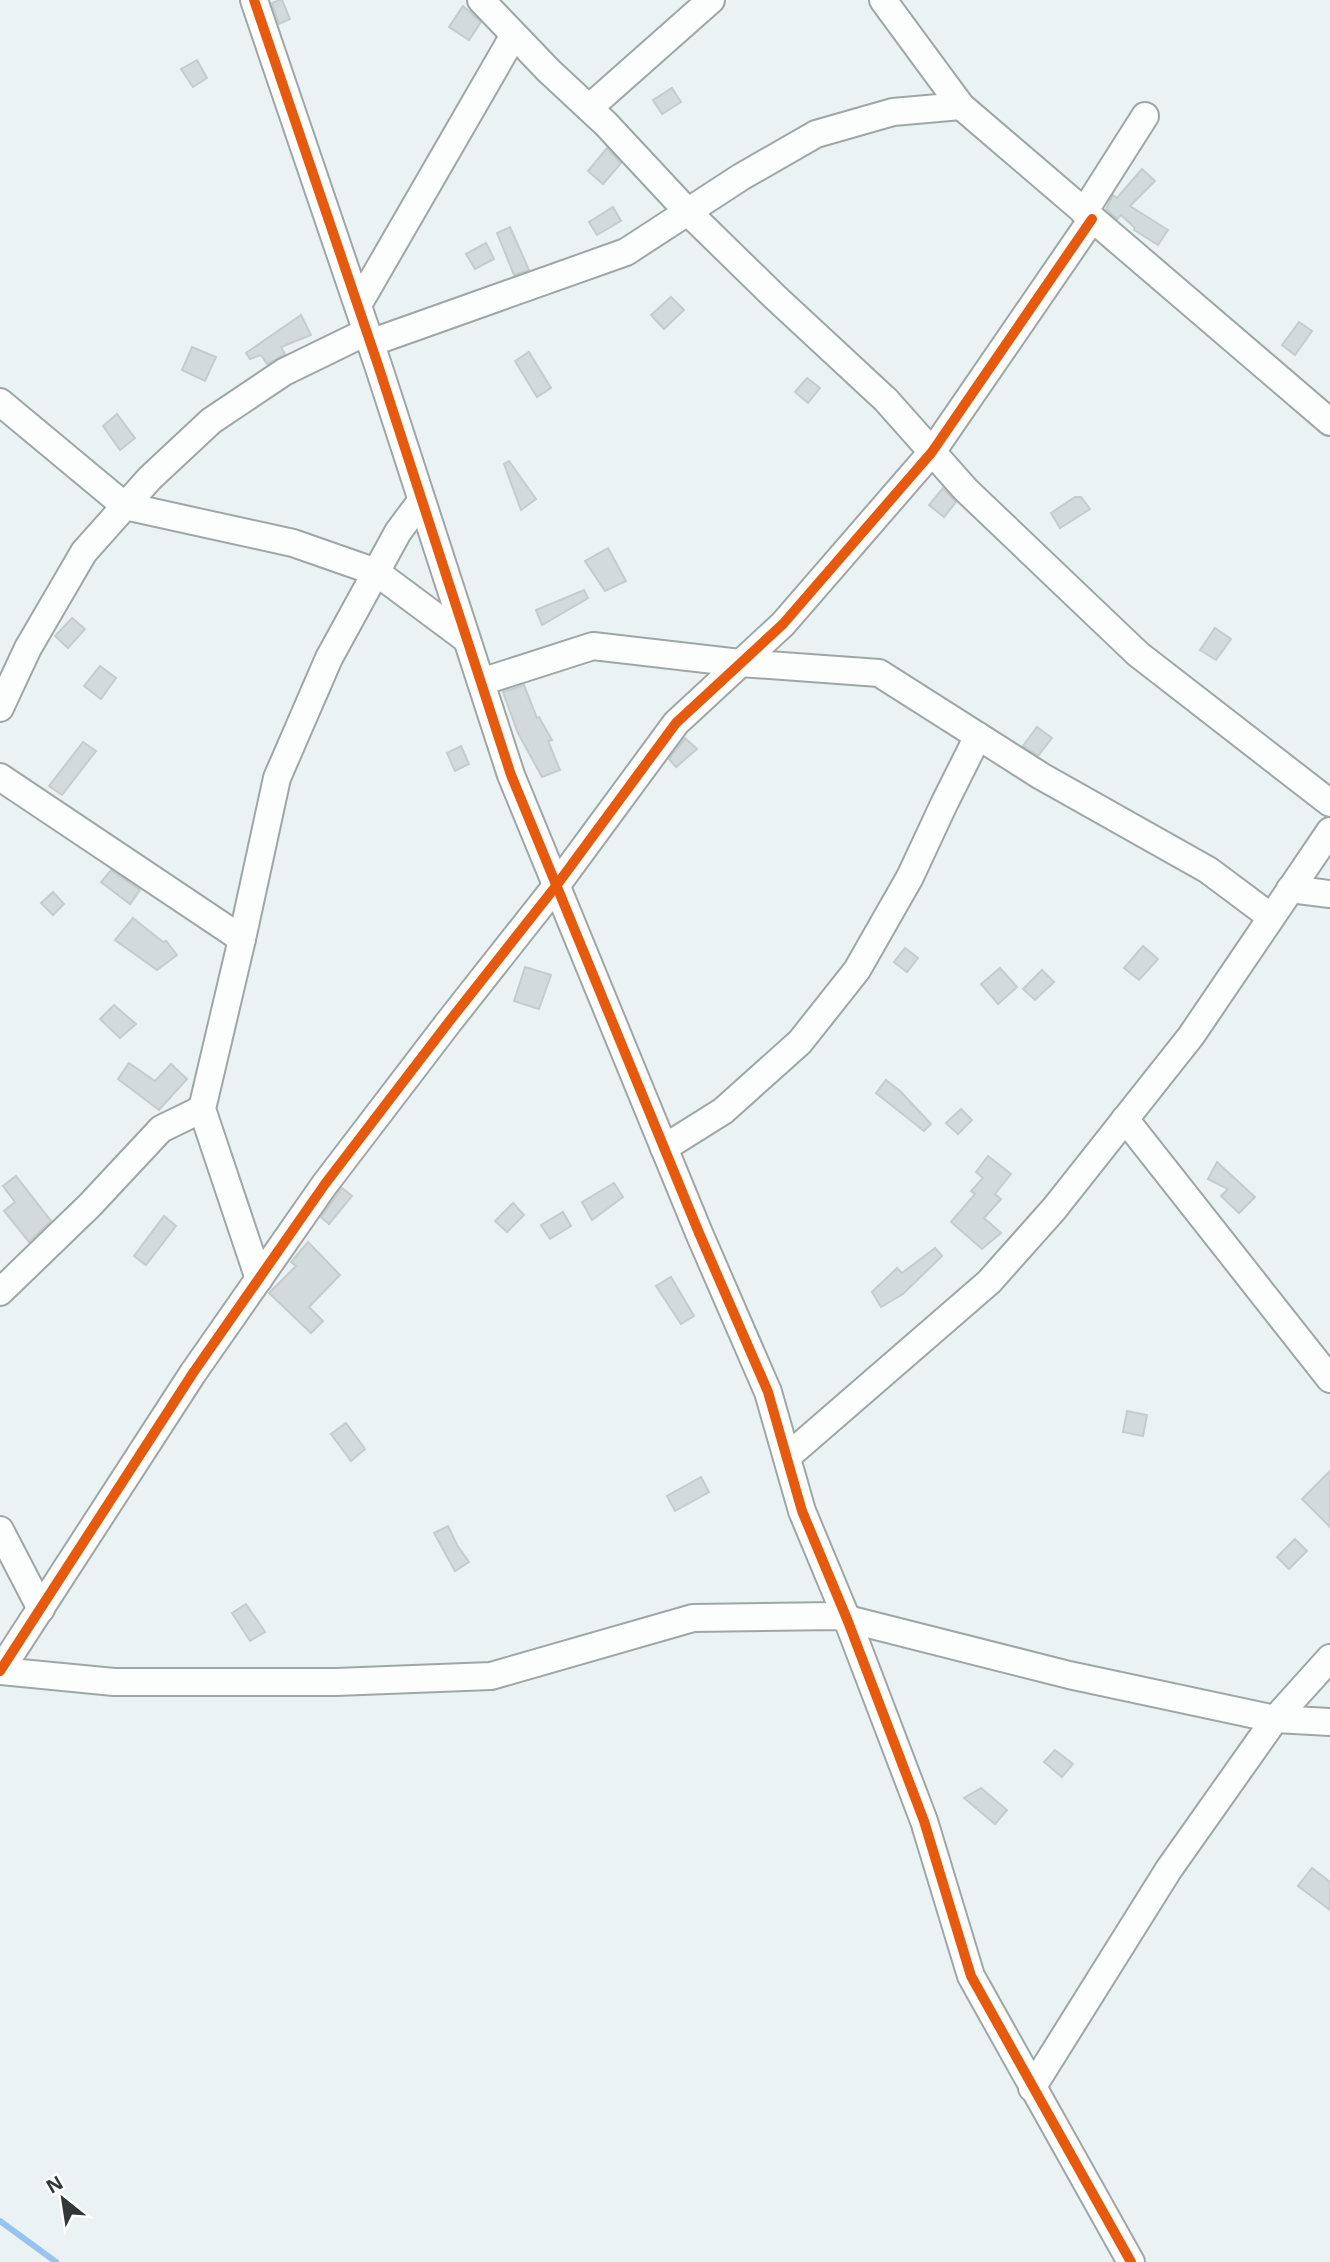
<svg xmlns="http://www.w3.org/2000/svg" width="1330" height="2262" viewBox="0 0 1330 2262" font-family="'Noto Sans',sans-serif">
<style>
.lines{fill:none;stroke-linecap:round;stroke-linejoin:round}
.stream{stroke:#97c3f1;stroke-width:6}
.building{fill:#d3dadc;stroke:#c6ccce;stroke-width:2}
.minor-casing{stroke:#9fa6a6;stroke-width:30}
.minor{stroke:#fcfdfd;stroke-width:26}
.cycleway-casing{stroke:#fff;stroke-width:15}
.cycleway{stroke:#e8590c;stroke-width:10}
</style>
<rect width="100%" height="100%" fill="#eaf2f4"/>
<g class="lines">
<polyline class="stream" points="0,2221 56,2262"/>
</g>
<g class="building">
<polygon points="279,0 282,0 290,19 279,24 272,3"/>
<polygon points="463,6 481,22 469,40 449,27"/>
<polygon points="197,60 207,78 193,87 181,69"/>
<polygon points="672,88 681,102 662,114 653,100"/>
<polygon points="607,148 621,163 603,184 588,171"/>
<polygon points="1142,169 1155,181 1130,206 1168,230 1158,245 1134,230 1135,228 1121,215 1117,219 1106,209 1113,195 1117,198"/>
<polygon points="613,207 621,221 597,235 589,222"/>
<polygon points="510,227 529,270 514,275 497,233"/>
<polygon points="486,243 494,259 475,269 466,254"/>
<polygon points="671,297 684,310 664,329 651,315"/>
<polygon points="301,315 311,335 281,347 285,354 267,364 261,355 250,359 246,353"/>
<polygon points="1299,322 1312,331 1295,355 1282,345"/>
<polygon points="192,347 216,357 205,381 182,370"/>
<polygon points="529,352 551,388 537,397 515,361"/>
<polygon points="807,378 820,388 808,403 795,392"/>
<polygon points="117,414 135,438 120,450 103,426"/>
<polygon points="509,461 536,499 521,510 504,464"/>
<polygon points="943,488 956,502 944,517 929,505"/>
<polygon points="1075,497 1081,497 1090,509 1060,528 1051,513"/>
<polygon points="608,548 626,581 605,591 585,561"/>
<polygon points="584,590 588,598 542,625 536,610"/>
<polygon points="72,618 85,629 68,648 55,636"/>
<polygon points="1215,628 1231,639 1216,660 1200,650"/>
<polygon points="100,666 116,678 101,699 84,686"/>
<polygon points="524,685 537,718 539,717 552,740 548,741 560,770 542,777 518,733 503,692"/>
<polygon points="1037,727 1052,738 1038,756 1023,746"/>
<polygon points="685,738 697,749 676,767 669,759"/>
<polygon points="83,742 96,751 62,795 49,786"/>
<polygon points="461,746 469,764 455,771 447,753"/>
<polygon points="111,870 140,890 130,904 101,882"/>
<polygon points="53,892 64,904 53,915 41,903"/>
<polygon points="133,918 163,942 166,941 177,955 157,970 115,940"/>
<polygon points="1143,946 1158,959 1139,980 1124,968"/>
<polygon points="905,948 918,958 907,972 894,962"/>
<polygon points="525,967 551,975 539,1009 514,1001"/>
<polygon points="1000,968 1017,987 998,1004 981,984"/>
<polygon points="1042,970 1054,982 1035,1000 1023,989"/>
<polygon points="114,1005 136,1024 120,1038 100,1019"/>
<polygon points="129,1063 155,1081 171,1064 187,1079 159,1110 118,1079"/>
<polygon points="886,1080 900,1091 931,1124 924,1131 876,1093"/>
<polygon points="961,1109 972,1120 958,1134 946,1123"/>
<polygon points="988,1156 1011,1174 995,1194 1001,1199 984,1218 1001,1233 982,1249 951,1222 975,1194 971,1191 983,1178 976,1172"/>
<polygon points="1217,1162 1255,1197 1239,1213 1221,1196 1228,1189 1208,1179"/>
<polygon points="16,1176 51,1221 29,1242 4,1211 15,1202 3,1186"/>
<polygon points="614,1183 623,1197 592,1220 582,1202"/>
<polygon points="342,1188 352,1196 329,1224 321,1217"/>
<polygon points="513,1203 524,1215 507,1232 495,1221"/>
<polygon points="563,1212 571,1226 550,1239 541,1225"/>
<polygon points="164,1216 176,1226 146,1265 134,1256"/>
<polygon points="308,1242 340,1275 309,1307 323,1321 311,1333 269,1293 296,1266 291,1262"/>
<polygon points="935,1248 942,1256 903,1294 881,1307 872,1292 897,1268 902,1273"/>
<polygon points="671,1277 694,1316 681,1324 656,1286"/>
<polygon points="1127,1411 1147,1415 1143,1436 1123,1432"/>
<polygon points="346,1423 365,1449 351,1461 331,1434"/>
<polygon points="1330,1471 1330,1527 1302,1499"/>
<polygon points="701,1477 709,1492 675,1511 667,1496"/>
<polygon points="448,1526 457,1545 469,1562 455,1571 434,1533"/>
<polygon points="1295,1539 1307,1551 1289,1569 1277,1557"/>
<polygon points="246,1604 265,1632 250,1641 232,1613"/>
<polygon points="1055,1750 1073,1764 1062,1777 1044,1762"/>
<polygon points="981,1788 1007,1810 995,1824 964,1798"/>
<polygon points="1312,1868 1330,1882 1330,1910 1298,1886"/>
</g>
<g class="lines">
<g class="minor-casing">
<g id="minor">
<polyline points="254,0 378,365 511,775 699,1233 768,1392 802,1511 847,1619 924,1821 971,1976 1131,2262"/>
<polyline points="481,0 549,71 606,124 688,212 775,297 886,400 966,490 1138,654 1330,803"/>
<polyline points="883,0 961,106 1330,422"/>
<polyline points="589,108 711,0"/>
<polyline points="1084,212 1145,116"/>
<polyline points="358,305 514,35"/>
<polyline points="370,343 626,252 741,177 816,134 893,112 961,106"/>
<polyline points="0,402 125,506 293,543 376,572 466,639"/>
<polyline points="481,682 593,646 740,663 879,673 1041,776 1208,870 1271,917"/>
<polyline points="0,708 28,648 84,552 150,478 211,421 284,372 366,332"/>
<polyline points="0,777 242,939"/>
<polyline points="1290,889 1330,894"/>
<polyline points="1125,1119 1330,1379"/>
<polyline points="664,1148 723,1111 800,1042 857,970 910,877 944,804 978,736"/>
<polyline points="259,1279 202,1109 242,939 277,778 329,658 398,532 421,501"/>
<polyline points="0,1292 90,1205 161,1129 202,1109"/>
<polyline points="787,1457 989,1282 1054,1209 1191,1036 1330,831"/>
<polyline points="0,1530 41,1609"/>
<polyline points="0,1671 193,1373 325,1184 448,1023 556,886 676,723 783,624 932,452 1092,219"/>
<polyline points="0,1671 114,1682 336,1682 491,1676 693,1618 836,1616 1069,1675 1275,1719 1330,1722"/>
<polyline points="1032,2088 1169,1869 1275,1719 1330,1658"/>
</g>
</g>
<use href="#minor" class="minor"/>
<g class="cycleway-casing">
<g id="cycleway">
<polyline points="254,0 378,365 511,775 699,1233 768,1392 802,1511 847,1619 924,1821 971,1976 1131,2262"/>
<polyline points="0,1671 193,1373 325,1184 448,1023 556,886 676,723 783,624 932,452 1092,219"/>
</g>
</g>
<use href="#cycleway" class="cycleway"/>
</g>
<g transform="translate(63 2199) rotate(330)" stroke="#ffffff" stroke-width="5" paint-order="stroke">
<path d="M0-5L12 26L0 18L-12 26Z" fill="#323838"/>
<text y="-10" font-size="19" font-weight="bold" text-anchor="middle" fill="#323838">N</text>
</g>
</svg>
